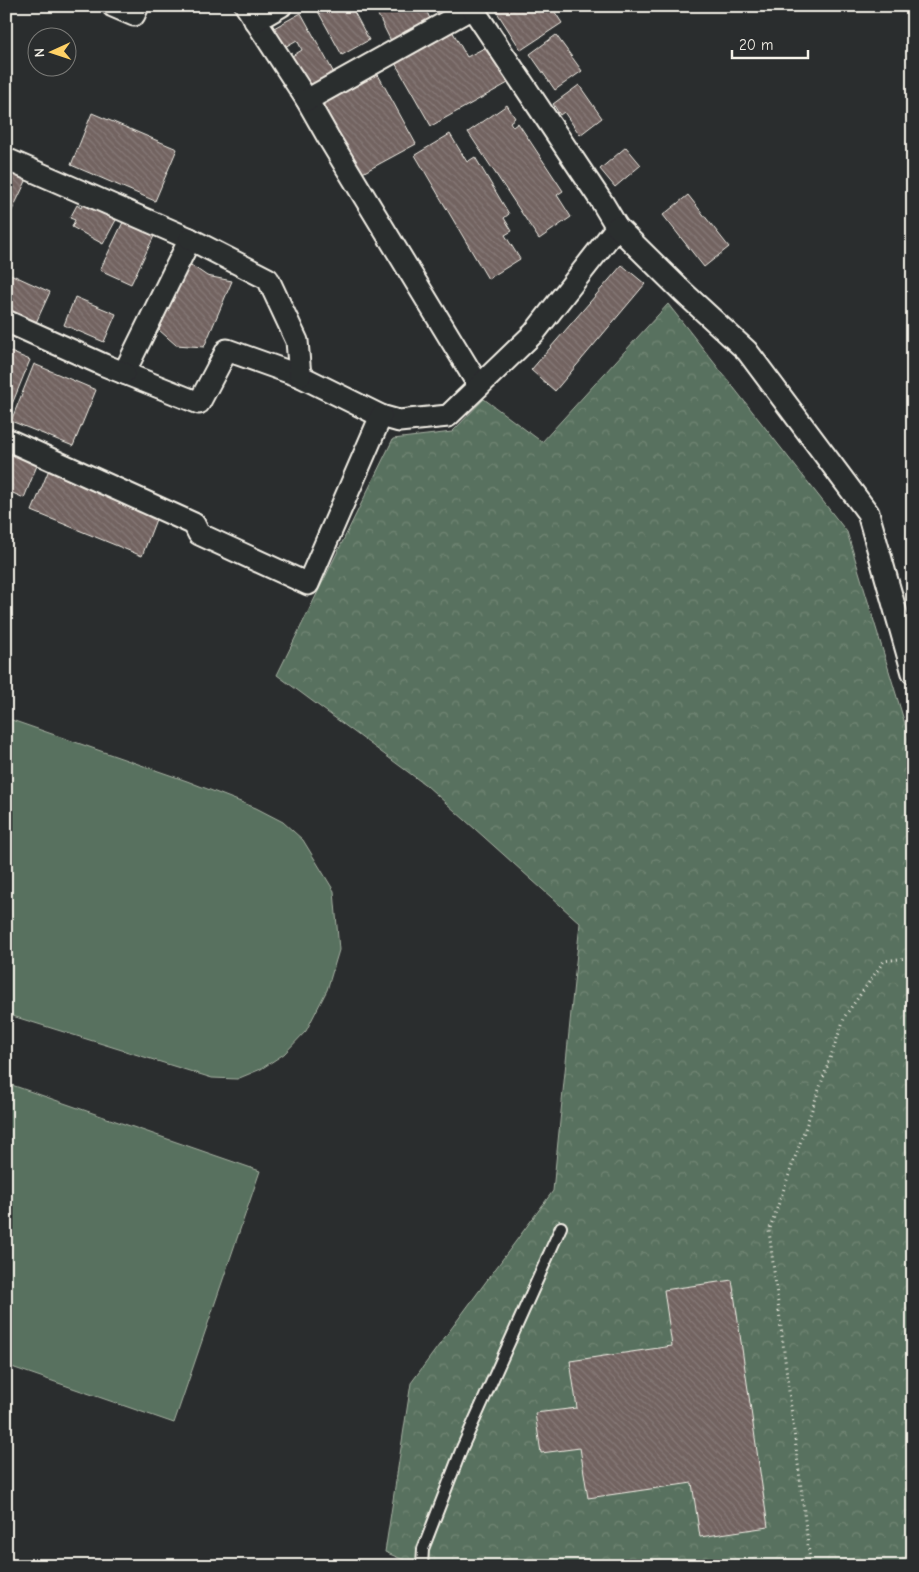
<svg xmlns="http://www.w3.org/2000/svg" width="919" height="1572" viewBox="0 0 919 1572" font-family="'Comic Neue',sans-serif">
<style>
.park{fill:url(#park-crowns);stroke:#a6b1a3}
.pitch{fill:#59715e;stroke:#a6b1a3}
.building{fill:url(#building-back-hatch);stroke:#f4f1e8}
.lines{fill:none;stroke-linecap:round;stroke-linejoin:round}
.lane-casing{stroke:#f4f1e8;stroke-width:14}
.street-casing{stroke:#f4f1e8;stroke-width:25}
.path{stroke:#f4f1e8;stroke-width:3;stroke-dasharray:1 4;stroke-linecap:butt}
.lane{stroke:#2a2d2e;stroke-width:10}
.street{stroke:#2a2d2e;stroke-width:21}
</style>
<defs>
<pattern id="park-crowns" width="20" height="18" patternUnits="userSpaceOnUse" patternTransform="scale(1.25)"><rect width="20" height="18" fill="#59715e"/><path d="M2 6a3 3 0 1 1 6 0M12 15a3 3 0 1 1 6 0" fill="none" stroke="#718675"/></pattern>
<pattern id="building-back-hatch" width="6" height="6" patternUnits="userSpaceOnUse" patternTransform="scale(1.25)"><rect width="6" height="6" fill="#726361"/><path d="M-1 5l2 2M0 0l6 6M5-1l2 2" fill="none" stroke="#877a78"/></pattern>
</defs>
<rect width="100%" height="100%" fill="#2a2d2e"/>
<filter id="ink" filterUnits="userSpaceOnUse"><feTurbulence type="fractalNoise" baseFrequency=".02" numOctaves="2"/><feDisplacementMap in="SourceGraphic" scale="10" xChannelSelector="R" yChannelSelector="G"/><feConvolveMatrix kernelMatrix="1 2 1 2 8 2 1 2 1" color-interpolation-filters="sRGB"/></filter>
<g filter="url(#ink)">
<polygon class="park" points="668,304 847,532 906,727 913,780 913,1566 418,1566 385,1552 411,1383 553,1191 580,923 427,786 277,675 393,439 452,432 484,399 542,442"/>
<g class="pitch">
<polygon points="6,718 187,781 256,808 283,822 303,840 334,891 339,950 327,990 306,1031 284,1054 261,1069 237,1079 212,1078 6,1014"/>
<polygon points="6,1083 260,1171 174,1423 6,1365"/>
</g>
<g class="building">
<polygon points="315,6 351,6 369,40 342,55"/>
<polygon points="395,6 429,6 427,12 432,23 392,43 378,15"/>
<polygon points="493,6 551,6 562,23 521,50"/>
<polygon points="301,13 340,84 314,97 292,56 302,50 297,40 283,48 272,29"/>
<polygon points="451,29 467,57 488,46 508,83 431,126 394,61"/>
<polygon points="556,35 582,71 555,90 530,54"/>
<polygon points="376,71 416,144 357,176 317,104"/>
<polygon points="579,85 602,118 580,135 564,112 560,115 553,104"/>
<polygon points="507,105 515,118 510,122 513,127 518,123 563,191 557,195 571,217 539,239 468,132"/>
<polygon points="92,113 177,149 155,201 71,165"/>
<polygon points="450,134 467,162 475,157 509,214 504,218 512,231 505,235 520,259 488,279 415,155"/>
<polygon points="626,147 641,165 615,187 600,169"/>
<polygon points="6,169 27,179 6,223"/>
<polygon points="688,195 729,247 704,267 663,215"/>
<polygon points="84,202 116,220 103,244 72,227 75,220 70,218 77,205 81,208"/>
<polygon points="124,220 155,234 131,284 100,270"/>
<polygon points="185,261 207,276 232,281 204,347 176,345 159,330"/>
<polygon points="622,265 645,284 555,391 531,370"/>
<polygon points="6,272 50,292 34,327 6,315"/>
<polygon points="75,297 116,314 104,342 64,325"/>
<polygon points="6,350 30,360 8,414 6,413"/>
<polygon points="34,364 96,390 73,446 11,421"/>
<polygon points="6,444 40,458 24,498 6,490"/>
<polygon points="50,467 158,514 142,556 32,511"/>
<polygon points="732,1280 768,1527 700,1537 692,1483 588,1498 580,1448 541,1453 535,1413 577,1408 570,1361 672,1346 664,1290"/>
</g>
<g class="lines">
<g class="lane-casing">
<polyline id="lane" points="422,1566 423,1549 462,1448 561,1227"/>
</g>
<g class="street-casing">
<g id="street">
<polyline points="113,6 134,15 138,6"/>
<polyline points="246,6 307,100 328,137 479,386"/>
<polyline points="255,21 281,6"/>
<polyline points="307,100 472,8"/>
<polyline points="6,159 190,239 124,373 199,403 227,350 300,376 381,416 399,421 448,416 534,333 617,227 602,202 471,6"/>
<polyline points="617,227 684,293 747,351 868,513 913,673"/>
<polyline points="190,239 268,279 297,341 300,376"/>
<polyline points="6,321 104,365 124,373"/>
<polyline points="6,439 194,524 199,534 308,584 381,416"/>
</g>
</g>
<polyline class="path" points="810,1560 769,1231 845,1016 884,961 913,957"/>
<use href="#lane" class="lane"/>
<use href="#street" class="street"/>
</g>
</g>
<rect width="919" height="1572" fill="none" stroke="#2a2d2e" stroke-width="25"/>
<rect x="12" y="12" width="894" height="1547" fill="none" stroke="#f4f1e8" stroke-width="2" filter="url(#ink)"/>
<g transform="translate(52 52) rotate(267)"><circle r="24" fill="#2a2d2e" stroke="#7b7b78"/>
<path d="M0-4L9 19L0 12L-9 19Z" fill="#ffd166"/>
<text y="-8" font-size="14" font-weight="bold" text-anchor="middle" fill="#f4f1e8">N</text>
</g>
<path d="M732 50v8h76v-8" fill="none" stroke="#f4f1e8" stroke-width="2.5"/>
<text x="739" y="50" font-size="15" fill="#f4f1e8" stroke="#2a2d2e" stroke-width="4" paint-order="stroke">20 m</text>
</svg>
